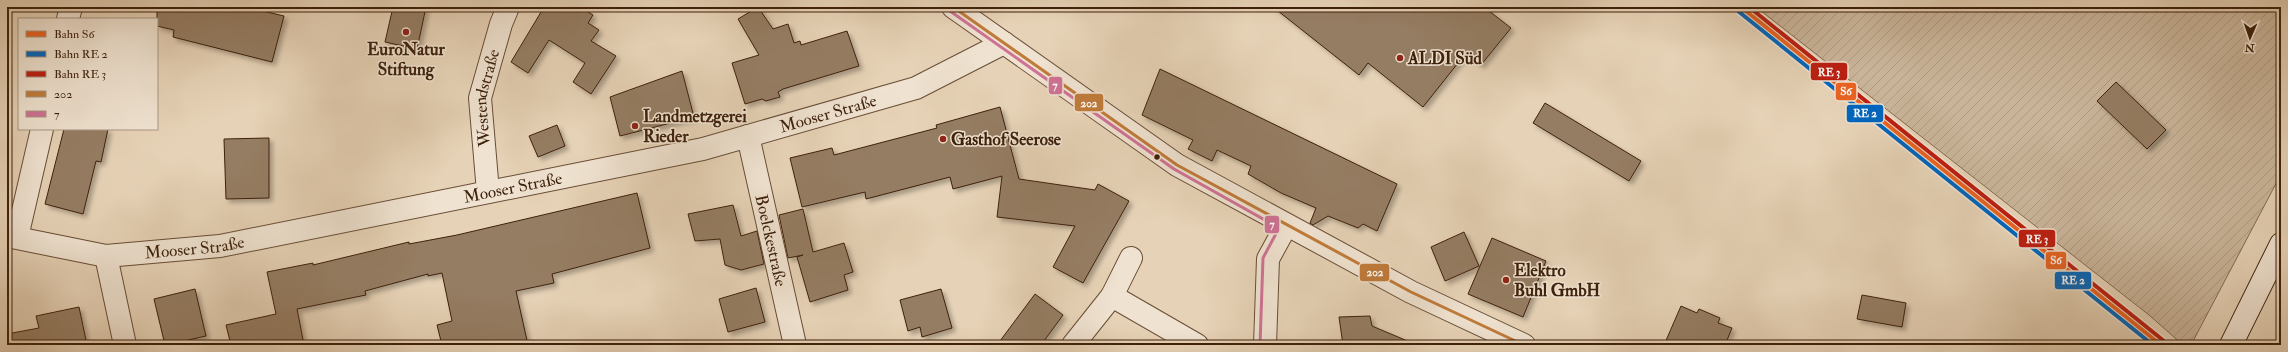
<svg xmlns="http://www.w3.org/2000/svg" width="2288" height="352" viewBox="0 0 2288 352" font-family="'IM FELL Double Pica',serif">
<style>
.garden{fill:url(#garden-furrows);stroke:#846a52}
.building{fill:#957d64;stroke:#3e210c;filter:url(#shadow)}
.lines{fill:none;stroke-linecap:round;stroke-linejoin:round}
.street-casing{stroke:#684d36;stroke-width:24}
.secondary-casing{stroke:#3e210c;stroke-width:24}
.street{stroke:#efe2d0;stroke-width:22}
.secondary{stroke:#efe2d0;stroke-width:22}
.bus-1-casing{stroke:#efe2d0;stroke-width:6}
.bus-2-casing{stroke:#efe2d0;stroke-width:6}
.bus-1{stroke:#bf7b3a;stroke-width:3}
.bus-2{stroke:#ce7295;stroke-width:3}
.rail-1-casing{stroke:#efe2d0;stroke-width:7}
.rail-2-casing{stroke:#efe2d0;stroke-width:7}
.rail-3-casing{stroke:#efe2d0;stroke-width:7}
.rail-1{stroke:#e96221;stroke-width:4}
.rail-2{stroke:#0065bd;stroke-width:4}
.rail-3{stroke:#bb1e10;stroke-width:4}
.poi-dot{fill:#8f2418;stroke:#efe2d0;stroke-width:1.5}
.bus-dot{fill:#3e210c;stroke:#efe2d0;stroke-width:1.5}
.labels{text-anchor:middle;stroke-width:3;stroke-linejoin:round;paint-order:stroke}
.poi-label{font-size:17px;font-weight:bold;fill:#3e210c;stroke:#efe2d0;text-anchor:start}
.street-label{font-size:17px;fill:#3e210c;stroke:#efe2d0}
.line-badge{stroke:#efe2d0;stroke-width:1.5}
.badge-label{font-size:11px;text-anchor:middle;font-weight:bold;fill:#fff}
</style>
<defs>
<pattern id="garden-furrows" width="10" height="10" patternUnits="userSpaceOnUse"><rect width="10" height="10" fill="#c9b499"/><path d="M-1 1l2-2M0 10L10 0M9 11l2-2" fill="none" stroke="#ae9a83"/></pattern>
<filter id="shadow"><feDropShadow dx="3.5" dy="3.5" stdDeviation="2" flood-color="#0004"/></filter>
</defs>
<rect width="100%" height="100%" fill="#e6d2b6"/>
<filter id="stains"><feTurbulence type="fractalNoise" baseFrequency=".005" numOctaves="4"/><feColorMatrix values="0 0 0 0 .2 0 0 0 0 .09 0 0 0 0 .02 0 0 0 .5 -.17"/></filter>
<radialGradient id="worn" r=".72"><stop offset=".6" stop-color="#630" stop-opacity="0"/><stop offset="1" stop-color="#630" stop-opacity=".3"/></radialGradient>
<polygon class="garden" points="1756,7 2281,7 2281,174 2191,345 2183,345 2149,315"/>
<g class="building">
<polygon points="157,7 246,7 284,16 272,62 173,37 174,30 157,26"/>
<polygon points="393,7 426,7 417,49 385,42"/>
<polygon points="544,7 580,7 593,15 588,23 599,30 591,41 616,56 591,94 573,82 585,63 549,40 528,73 511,62"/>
<polygon points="758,7 773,29 788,24 794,43 800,41 801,45 847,31 859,66 783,89 778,92 780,97 766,101 762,99 745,104 732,63 759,55 738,19"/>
<polygon points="1273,7 1484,7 1511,28 1481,65 1466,53 1423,107 1368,63 1359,75"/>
<polygon points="1160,69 1397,184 1377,231 1363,224 1358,228 1328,216 1313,225 1310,223 1316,208 1281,193 1248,174 1251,166 1217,150 1212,161 1188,149 1193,140 1142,115"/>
<polygon points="682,71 694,117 620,136 610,97"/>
<polygon points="2116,82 2166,130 2147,149 2097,101"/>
<polygon points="1545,103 1641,161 1629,181 1533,123"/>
<polygon points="1000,107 1019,179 1095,190 1098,184 1129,201 1083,283 1053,267 1075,226 997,217 1002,176 953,189 950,177 866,199 865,192 802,207 790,158 832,148 834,155 937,128 936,125"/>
<polygon points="557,125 565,146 538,157 529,136"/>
<polygon points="64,129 108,129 101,162 96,161 83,214 45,204"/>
<polygon points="269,138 269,198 226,199 224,139"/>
<polygon points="637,193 650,248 552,274 554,283 516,291 528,345 442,345 437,325 452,321 442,273 428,276 428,274 365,291 366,295 297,309 304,345 231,345 226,325 276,314 267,272 313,263 313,265 409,242 409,244 457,235"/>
<polygon points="733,205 741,236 757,231 764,264 741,270 725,265 720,239 695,241 688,214"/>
<polygon points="803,209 813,252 844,243 853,272 844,275 848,290 810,302 797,257 803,255 788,258 779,215"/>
<polygon points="1464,232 1479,266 1445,281 1431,247"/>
<polygon points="1492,238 1546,261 1523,317 1468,294"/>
<polygon points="756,288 765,322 728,332 719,299"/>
<polygon points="195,289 206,336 188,340 190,345 165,345 154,299"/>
<polygon points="941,289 952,328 922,337 920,327 908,331 900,300"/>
<polygon points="1035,294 1063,315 1041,345 997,345"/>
<polygon points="1862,295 1906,303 1902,327 1857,319"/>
<polygon points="1681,306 1697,313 1699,309 1720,318 1718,323 1732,328 1725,345 1664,345"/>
<polygon points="79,307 87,345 7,345 7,334 39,328 36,316"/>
<polygon points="1370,316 1372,326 1417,345 1343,345 1339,317"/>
</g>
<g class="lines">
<g class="street-casing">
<g id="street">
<polyline points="953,7 1177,165 1411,292 1524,345"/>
<polyline points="68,19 71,7"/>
<path id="s1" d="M 748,136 L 795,345"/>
<path id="s2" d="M 488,192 L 480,98 L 501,24 L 508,7"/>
<path id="s3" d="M 7,236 L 106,256 L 220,246 L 703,149 L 916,88 L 1004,43"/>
<polyline points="17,237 42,129"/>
<polyline points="106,256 125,345"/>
<polyline points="1112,296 1197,345"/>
<polyline points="1073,345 1112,296 1131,258"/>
<polyline points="1265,345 1268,259 1286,226"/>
</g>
</g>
<g class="secondary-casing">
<polyline id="secondary" points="2231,345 2281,244"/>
</g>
<use href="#street" class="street"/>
<use href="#secondary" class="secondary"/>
<g class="bus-1-casing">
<polyline id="bus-1" points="953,7 1177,165 1411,292 1524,345"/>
</g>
<g class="bus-2-casing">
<polyline id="bus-2" points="950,11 1174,169 1279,228 1263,258 1260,345"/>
</g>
<use href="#bus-1" class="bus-1"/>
<use href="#bus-2" class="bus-2"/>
<g class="rail-1-casing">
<polyline id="rail-1" points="1741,7 2161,345"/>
</g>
<g class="rail-2-casing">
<polyline id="rail-2" points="1738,11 2153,345"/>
</g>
<g class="rail-3-casing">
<polyline id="rail-3" points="1749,7 2164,341"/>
</g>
<use href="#rail-1" class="rail-1"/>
<use href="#rail-2" class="rail-2"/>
<use href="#rail-3" class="rail-3"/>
</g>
<g class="poi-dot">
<circle cx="406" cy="32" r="4"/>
<circle cx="1400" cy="58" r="4"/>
<circle cx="635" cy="126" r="4"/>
<circle cx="943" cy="139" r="4"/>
<circle cx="1506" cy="280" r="4"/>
</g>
<circle class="bus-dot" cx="1157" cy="157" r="3.5"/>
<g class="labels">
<g class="poi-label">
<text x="406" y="55" text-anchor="middle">EuroNatur<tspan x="406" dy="20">Stiftung</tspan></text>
<text x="1408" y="64">ALDI Süd</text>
<text x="643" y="122">Landmetzgerei<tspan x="643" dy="20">Rieder</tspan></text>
<text x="951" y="145">Gasthof Seerose</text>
<text x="1514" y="276">Elektro<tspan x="1514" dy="20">Buhl GmbH</tspan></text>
</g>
<g class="street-label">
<text dy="6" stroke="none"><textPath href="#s2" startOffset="95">Westendstraße</textPath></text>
<text dy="6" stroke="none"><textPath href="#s3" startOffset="838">Mooser Straße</textPath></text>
<text dy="6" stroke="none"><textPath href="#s3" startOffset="514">Mooser Straße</textPath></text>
<text dy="6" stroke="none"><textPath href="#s1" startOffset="107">Boelckestraße</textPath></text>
<text dy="6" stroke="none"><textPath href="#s3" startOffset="190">Mooser Straße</textPath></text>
</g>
</g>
<g class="line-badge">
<rect x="1810" y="62" width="38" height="19" rx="4" fill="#bb1e10"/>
<rect x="1048" y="76" width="15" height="19" rx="4" fill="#ce7295"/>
<rect x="1835" y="82" width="22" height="19" rx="4" fill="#e96221"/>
<rect x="1074" y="93" width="30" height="19" rx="4" fill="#bf7b3a"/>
<rect x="1846" y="104" width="38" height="19" rx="4" fill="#0065bd"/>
<rect x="1264" y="215" width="16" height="19" rx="4" fill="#ce7295"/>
<rect x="2018" y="229" width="38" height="19" rx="4" fill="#bb1e10"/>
<rect x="2045" y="251" width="22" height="19" rx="4" fill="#e96221"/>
<rect x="1359" y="263" width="31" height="19" rx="4" fill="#bf7b3a"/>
<rect x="2054" y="271" width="38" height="19" rx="4" fill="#0065bd"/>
</g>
<g class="badge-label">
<text x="1829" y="76">RE 3</text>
<text x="1055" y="89">7</text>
<text x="1846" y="95">S6</text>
<text x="1089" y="107">202</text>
<text x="1865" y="117">RE 2</text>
<text x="1272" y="228">7</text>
<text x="2037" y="243">RE 3</text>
<text x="2056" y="264">S6</text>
<text x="1375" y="276">202</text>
<text x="2073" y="284">RE 2</text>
</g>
<rect width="2288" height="352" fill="none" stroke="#e6d2b6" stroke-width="24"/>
<rect x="8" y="8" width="2272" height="336" fill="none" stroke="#3e210c" stroke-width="2"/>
<rect x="12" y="12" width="2264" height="328" fill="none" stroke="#3e210c"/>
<rect x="18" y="18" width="140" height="112" fill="#efe2d0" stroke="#a89582"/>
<rect x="26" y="31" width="20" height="6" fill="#e96221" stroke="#a89582"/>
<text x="54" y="38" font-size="12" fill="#3e210c">Bahn S6</text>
<rect x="26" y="51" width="20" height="6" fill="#0065bd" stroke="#a89582"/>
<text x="54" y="58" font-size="12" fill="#3e210c">Bahn RE 2</text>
<rect x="26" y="71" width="20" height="6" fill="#bb1e10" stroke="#a89582"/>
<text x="54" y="78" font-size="12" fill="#3e210c">Bahn RE 3</text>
<rect x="26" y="91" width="20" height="6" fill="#bf7b3a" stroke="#a89582"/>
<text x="54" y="98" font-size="12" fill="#3e210c">202</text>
<rect x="26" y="111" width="20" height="6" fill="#ce7295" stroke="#a89582"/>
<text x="54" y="118" font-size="12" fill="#3e210c">7</text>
<g transform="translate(2250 38) rotate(182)" stroke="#efe2d0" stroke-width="3" paint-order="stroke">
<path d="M0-3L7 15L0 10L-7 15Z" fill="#3e210c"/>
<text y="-6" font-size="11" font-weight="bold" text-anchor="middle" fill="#3e210c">N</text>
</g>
<rect width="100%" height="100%" filter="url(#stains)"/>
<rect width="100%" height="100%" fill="url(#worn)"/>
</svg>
